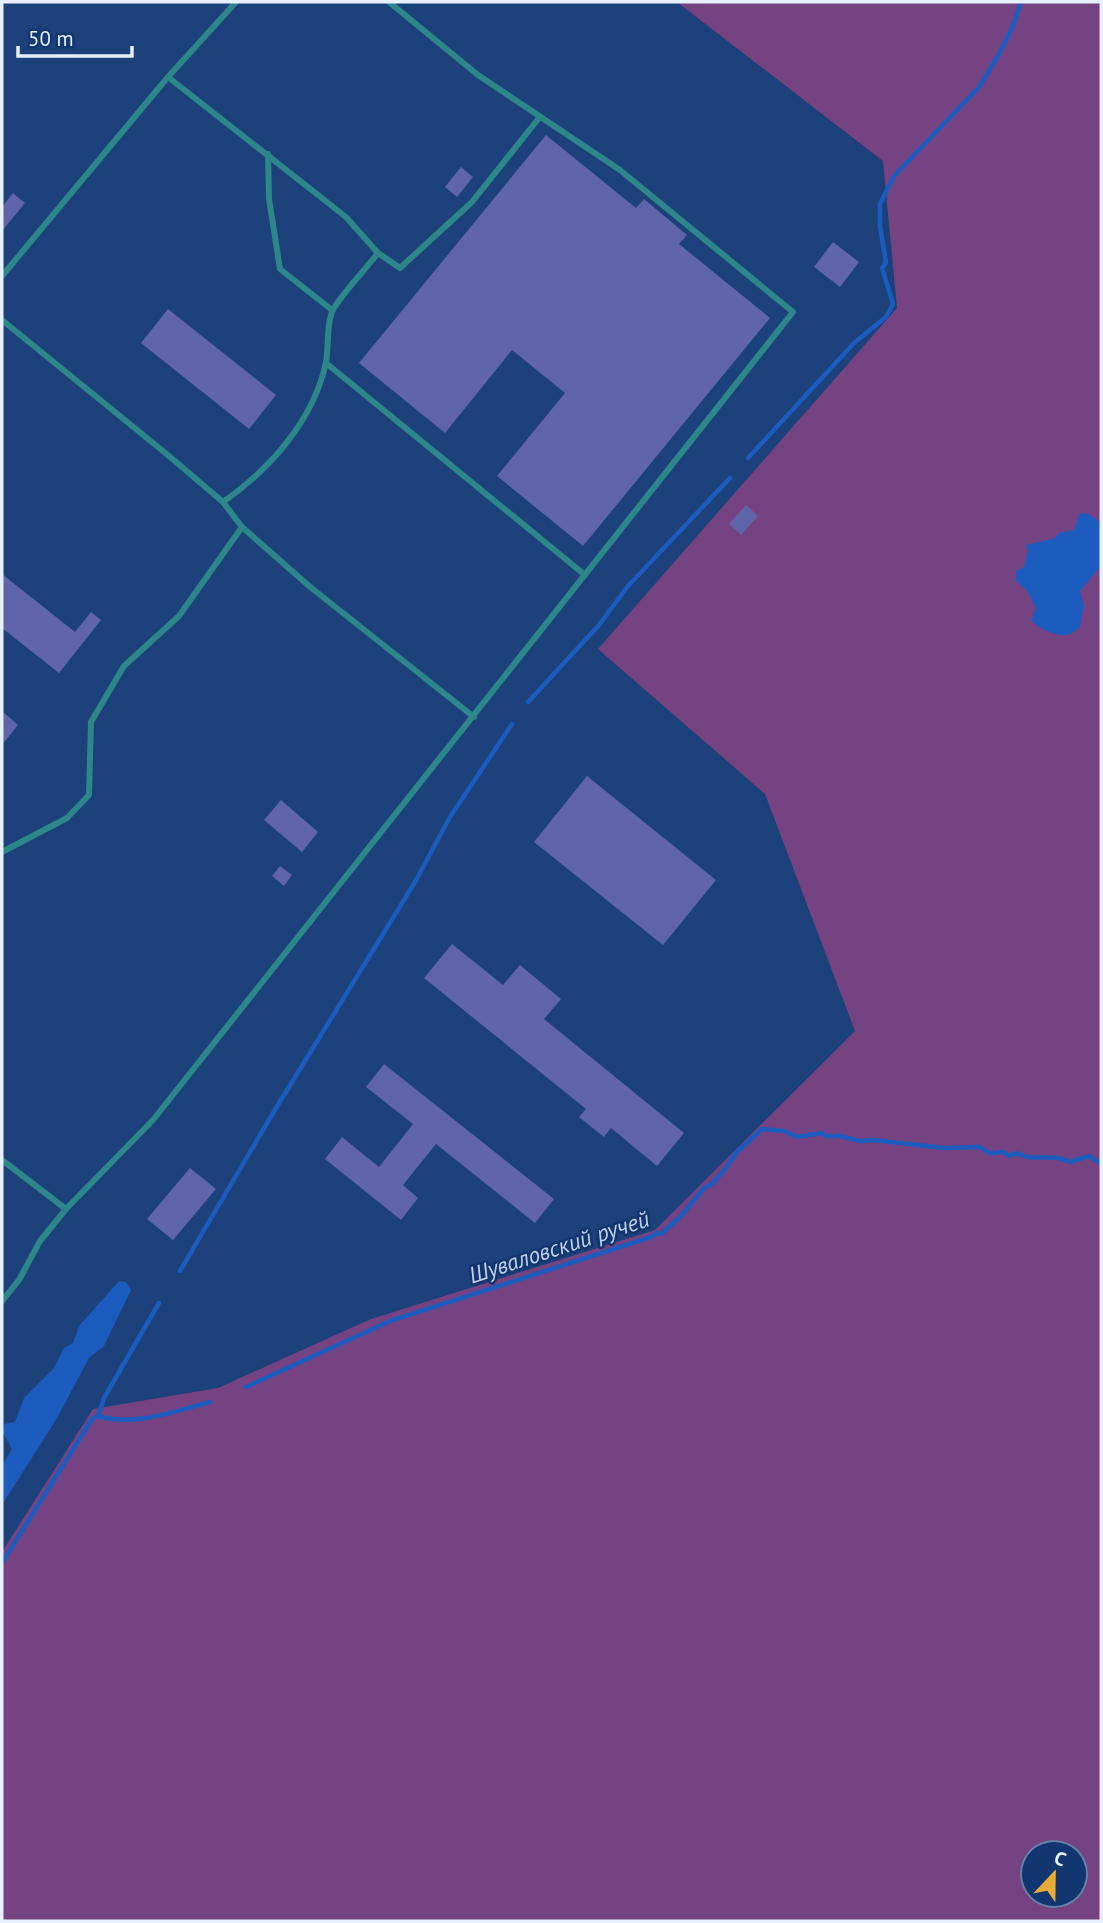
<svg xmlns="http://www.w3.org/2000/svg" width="1103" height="1923" viewBox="0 0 1103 1923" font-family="'PT Sans',sans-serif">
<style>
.green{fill:#764382;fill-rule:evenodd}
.water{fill:#1c5cbf}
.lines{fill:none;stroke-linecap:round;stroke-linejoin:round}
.stream{stroke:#1c5cbf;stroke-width:4.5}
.building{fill:#6064a9}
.service{stroke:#2d868a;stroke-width:6}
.labels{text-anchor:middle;stroke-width:5;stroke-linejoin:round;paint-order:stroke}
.water-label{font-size:23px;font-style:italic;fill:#c1d1ea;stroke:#12366f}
</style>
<rect width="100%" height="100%" fill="#1c417b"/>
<path class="green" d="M 677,2 L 1101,2 L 1101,1921 L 2,1921 L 2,1552 L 93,1409 L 218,1388 L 371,1319 L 655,1230 L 855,1031 L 765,794 L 598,649 L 897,308 L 883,161 ZM 1033,1853 L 1075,1853 L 1075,1895 L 1033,1895 Z"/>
<g class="water">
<path d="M 1080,513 L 1089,514 L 1101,523 L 1101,566 L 1080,591 L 1084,606 L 1080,627 C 1077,629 1074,633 1070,634 C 1058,639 1040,628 1031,621 L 1036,608 L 1027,591 L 1016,581 L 1016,571 L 1024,567 L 1028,551 L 1026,545 L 1055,538 L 1059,533 L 1074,530 Z"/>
<polygon points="119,1281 126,1282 131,1290 104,1346 89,1358 57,1418 2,1505 2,1466 12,1449 2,1431 4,1424 15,1422 24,1398 54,1368 64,1348 73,1343 79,1326"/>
</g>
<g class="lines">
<g class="stream">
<polyline points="748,458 854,343 886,317 893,304 882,268 886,263 880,226 880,204 894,176 979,87 998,56 1012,28 1021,2"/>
<polyline points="528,702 599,625 628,586 730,478"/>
<polyline points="180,1271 273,1113 415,882 450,817 512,724"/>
<path d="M 246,1387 L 390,1321 L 651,1237 L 656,1233 L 661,1234 L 681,1216 L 704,1188 L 712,1184 L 726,1168 L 736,1153 L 762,1129 L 784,1131 L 797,1137 L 822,1133 L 826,1136 L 840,1136 L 860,1141 L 874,1140 L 944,1148 L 980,1147 L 989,1153 L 1003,1152 L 1010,1156 L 1017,1153 C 1034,1163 1049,1152 1070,1162 L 1089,1156 L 1101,1164"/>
<path d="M 98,1416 C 134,1427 175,1411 210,1402"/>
<polyline points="2,1563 92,1419 98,1416 104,1398 159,1303"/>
</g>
</g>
<g class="building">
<polygon points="546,135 636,208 644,199 687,235 679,244 770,318 583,546 497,476 565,393 512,350 445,433 359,363"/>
<polygon points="461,167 473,177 457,197 445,187"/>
<polygon points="13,193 25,203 2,231 2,207"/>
<polygon points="833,242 859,262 840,287 814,267"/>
<polygon points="168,309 276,395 249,429 141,343"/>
<polygon points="746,505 758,516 741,535 729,524"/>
<polygon points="2,574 75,632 91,612 101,620 59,673 2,628"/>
<polygon points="2,711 18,725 2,745"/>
<polygon points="587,776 716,880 663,945 534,842"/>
<polygon points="281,800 318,832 302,852 264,820"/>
<polygon points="280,866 292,875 284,886 272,876"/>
<polygon points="452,944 503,985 520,965 561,999 544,1019 684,1133 657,1166 611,1128 604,1137 579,1117 586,1109 424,978"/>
<polygon points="384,1064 554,1199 535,1223 436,1144 403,1185 418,1198 401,1220 325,1159 342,1137 379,1167 413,1124 366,1087"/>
<polygon points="190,1168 216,1189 173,1240 147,1219"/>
</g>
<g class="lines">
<g class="service">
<polyline points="168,77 346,217 378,253"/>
<polyline points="268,154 269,199 280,269 332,310"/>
<polyline points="2,276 168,77 236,2"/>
<polyline points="2,320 169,456 223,502 242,527 309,586 474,717"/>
<polyline points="326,363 585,575"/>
<path d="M 223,502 C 270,469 314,420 326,362 C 329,346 326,322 334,308 C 346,289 364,271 378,253 L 400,268 L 472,202 L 539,118"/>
<polyline points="2,852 67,818 89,795 91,722 124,666 179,616 242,527"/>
<polyline points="2,1160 66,1209"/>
<polyline points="2,1301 19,1280 40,1241 66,1209 153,1120 793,312 620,170 478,75 389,2"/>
</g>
</g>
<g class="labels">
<g class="water-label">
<text transform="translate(559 1247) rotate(-18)" y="8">Шуваловский ручей</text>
</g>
</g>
<rect width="1103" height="1923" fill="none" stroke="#e7f0ff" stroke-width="7"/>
<g transform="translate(1054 1874) rotate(22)"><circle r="33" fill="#12366f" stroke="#6780a9" stroke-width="2"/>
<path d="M0-5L12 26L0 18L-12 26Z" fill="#e8ab37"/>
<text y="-10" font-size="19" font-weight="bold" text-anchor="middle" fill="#e7f0ff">С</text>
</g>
<path d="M18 46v10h114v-10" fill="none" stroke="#e7f0ff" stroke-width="3.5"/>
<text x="28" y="46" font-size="21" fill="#e7f0ff" stroke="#12366f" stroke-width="5" paint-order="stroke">50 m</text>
</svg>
